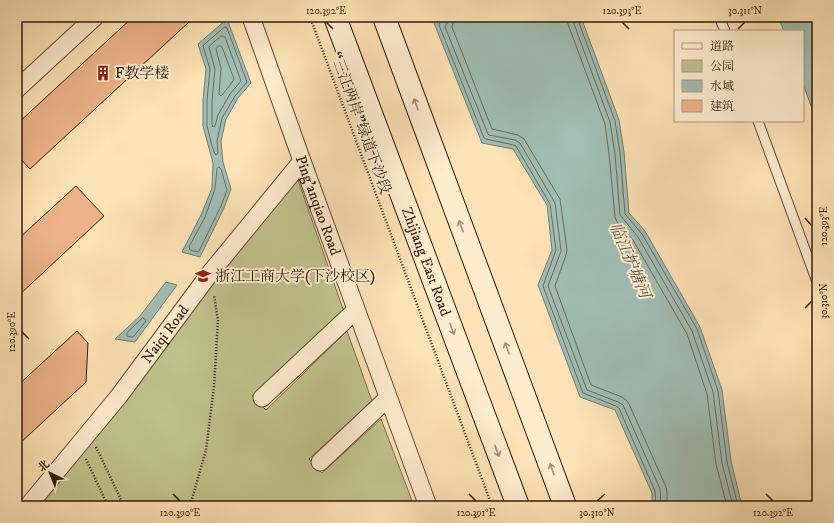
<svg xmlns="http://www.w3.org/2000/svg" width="834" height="523" viewBox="0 0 834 523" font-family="'IM FELL DW Pica','Noto Serif SC',serif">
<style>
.green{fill:#c0c38c;stroke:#78704c}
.water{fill:#a1bdb4;stroke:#747d70}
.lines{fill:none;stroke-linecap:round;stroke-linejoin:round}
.shore{stroke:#686d60;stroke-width:1}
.building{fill:#edb288;stroke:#301d0b}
.service-casing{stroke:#634e36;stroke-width:11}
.minor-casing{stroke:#634e36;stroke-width:19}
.secondary-casing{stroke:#301d0b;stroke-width:24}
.path{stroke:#301d0b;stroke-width:2.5;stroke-dasharray:1 2;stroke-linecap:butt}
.service{stroke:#feedcf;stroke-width:9}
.minor{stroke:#feedcf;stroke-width:17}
.secondary{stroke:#feedcf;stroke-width:22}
.oneway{stroke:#a18f77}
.ticks{fill:none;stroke:#301d0b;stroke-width:1.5}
.labels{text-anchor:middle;stroke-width:4;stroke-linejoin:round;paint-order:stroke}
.poi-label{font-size:15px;fill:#301d0b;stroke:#feedcf;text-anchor:start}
.street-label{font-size:15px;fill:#301d0b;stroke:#feedcf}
.water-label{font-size:16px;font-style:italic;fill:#585546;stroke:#feedcf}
.neatline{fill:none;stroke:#301d0b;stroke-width:1.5}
.ticks-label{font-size:10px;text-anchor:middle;fill:#301d0b}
</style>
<rect width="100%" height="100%" fill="#fde3b5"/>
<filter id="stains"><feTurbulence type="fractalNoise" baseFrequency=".005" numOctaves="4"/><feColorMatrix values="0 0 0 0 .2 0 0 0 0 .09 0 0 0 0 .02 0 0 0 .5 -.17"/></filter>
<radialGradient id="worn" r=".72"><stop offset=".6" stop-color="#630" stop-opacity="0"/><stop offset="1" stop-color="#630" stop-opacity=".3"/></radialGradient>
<polygon class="green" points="297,177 344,312 252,396 266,410 347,331 372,401 309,459 322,473 381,419 414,506 25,506"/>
<g class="water">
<polygon points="440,17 581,17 619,120 624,152 629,213 645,231 700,327 722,390 731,461 742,506 652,506 652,493 615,410 580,397 538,285 552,250 547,205 513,149 482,143 434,23"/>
<polygon points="778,17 817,17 817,122 803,84 803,31 784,31"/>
<polygon points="227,19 251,83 238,98 226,119 221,141 223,162 231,189 224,208 200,257 182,252 201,215 212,188 213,163 203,126 203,100 206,69 198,44"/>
<polygon points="166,282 177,285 135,342 115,339 140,316"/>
</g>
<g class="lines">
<g class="shore">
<path d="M 443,17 C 443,21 439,22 439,25 L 484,138 L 486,139 L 514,145 L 516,146 L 550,204 L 556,250 L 543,286 L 583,393 L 616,406 L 619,408 L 655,491 L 656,506"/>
<polyline points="448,17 448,21 445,27 488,134 489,135 515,140 520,143 555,203 561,251 548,286 587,390 618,402 623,405 660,489 661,506"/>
<polyline points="454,17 452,27 492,129 518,135 524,139 560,199 567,250 566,255 555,286 591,385 622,397 626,400 629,404 666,487 667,492 667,506"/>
<polyline points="567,17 568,24 605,124 609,154 615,217 617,222 633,240 687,334 707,394 716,464 727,506"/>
<polyline points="573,17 573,21 610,122 615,154 620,215 638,237 692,331 713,392 722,463 733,506"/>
<polyline points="578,17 578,20 615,121 620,153 625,214 642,234 697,329 718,391 727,462 738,506"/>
<polygon points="225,27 227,28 247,82 235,96 222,118 217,141 218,153 216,155 215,154 212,146 207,126 207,100 210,69 203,46"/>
<polygon points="221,36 223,36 225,37 241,81 230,94 218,115 215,126 213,127 212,125 212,100 215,69 209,47"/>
<path d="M 219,46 L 221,46 L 222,47 L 234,79 C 232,83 223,94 221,96 L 219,94 L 221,68 L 216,49 Z"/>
<polygon points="219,167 221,169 227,190 221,206 199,251 197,252 190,250 189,247 205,217 215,189 217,169"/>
<polygon points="143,318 145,319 146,321 134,336 132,337 127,336 127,333"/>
</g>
</g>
<g class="building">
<polygon points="133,17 184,17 189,22 30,169 17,155 17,124"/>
<polygon points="76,186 104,216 17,297 17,240"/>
<polygon points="77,331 88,343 86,382 17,446 17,386"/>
</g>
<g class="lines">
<g class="service-casing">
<g id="service">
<polyline points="719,17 725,31"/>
<polyline points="758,121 817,282"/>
</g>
</g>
<g class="minor-casing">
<g id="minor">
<path id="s1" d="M 251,17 L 302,161 L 428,506"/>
<polyline points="17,89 95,17"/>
<polyline points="262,398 356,310"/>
<polyline points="320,462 388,398"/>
<path id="s2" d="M 28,506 L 119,396 L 211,272 L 302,161"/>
</g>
</g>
<g class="secondary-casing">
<g id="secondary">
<path id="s3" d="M 335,17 L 518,506"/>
<polyline points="384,17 565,506"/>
</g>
</g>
<g class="path">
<polyline points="310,17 492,506"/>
<polyline points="96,447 124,506"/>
<polyline points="86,459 108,506"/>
<polyline points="187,506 192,499 206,450 214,386 218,321 214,295"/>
</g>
<use href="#service" class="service"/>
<use href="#minor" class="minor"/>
<use href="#secondary" class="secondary"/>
</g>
<defs><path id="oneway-shaft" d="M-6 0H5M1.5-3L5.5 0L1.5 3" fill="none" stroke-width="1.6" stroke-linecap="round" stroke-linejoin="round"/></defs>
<g class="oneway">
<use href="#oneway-shaft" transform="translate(416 104) rotate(-110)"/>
<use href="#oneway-shaft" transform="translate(461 226) rotate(-110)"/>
<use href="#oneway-shaft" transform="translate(452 329) rotate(70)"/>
<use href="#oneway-shaft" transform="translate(507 348) rotate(-110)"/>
<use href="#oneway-shaft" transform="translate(497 451) rotate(70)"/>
<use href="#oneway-shaft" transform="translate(552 469) rotate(-110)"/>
</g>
<path class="ticks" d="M 326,22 L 333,29M 622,22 L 629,29M 738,29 L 745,22M 805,218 L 812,226M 805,308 L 812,301M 22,332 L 29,339M 173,494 L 180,501M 469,494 L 476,501M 766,494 L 773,501M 597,501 L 605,494"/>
<defs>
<g id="building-bare" transform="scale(1.2)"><path d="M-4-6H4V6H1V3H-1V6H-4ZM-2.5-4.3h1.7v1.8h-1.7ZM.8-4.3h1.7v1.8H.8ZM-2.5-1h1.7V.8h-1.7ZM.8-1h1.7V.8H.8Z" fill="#8f2418" stroke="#feedcf" stroke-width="2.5" paint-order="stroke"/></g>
<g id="university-bare" transform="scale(1.2)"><path d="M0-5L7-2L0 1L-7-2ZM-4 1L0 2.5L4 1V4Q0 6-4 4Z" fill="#8f2418" stroke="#feedcf" stroke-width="2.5" paint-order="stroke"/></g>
</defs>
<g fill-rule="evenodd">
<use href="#building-bare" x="103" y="73"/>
<use href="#university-bare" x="203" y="276"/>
</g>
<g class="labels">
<g class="poi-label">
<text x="115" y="78">F教学楼</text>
<text x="215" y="281">浙江工商大学(下沙校区)</text>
</g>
<g class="street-label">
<text transform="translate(361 123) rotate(70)" y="5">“三江两岸”绿道下沙段</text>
<text dy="5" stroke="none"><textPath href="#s1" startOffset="200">Ping'anqiao Road</textPath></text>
<text dy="5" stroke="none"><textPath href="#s3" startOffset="261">Zhijiang East Road</textPath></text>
<text dy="5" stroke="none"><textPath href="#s2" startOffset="220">Naiqi Road</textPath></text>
</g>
<g class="water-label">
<text transform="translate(631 260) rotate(67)" y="6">临江护塘河</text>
</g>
</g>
<rect width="834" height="523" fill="none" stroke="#fde3b5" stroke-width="44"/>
<rect x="674" y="30" width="130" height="92" fill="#feedcf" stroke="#ac9a81"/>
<rect x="682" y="43" width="20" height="6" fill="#feedcf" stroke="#ac9a81"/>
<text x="710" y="50" font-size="12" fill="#301d0b">道路</text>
<rect x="682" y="60" width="20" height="12" fill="#c0c38c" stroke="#ac9a81"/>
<text x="710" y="70" font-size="12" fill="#301d0b">公园</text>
<rect x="682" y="80" width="20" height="12" fill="#a1bdb4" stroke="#ac9a81"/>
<text x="710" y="90" font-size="12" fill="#301d0b">水域</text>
<rect x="682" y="100" width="20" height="12" fill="#edb288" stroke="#ac9a81"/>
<text x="710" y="110" font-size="12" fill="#301d0b">建筑</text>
<g transform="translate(50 473) rotate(317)" stroke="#feedcf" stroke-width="3" paint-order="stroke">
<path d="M0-3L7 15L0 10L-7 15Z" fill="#301d0b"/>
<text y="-6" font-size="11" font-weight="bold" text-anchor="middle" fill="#301d0b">北</text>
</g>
<rect x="22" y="22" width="790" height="479" class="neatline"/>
<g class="ticks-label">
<text x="326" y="14">120.392°E</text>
<text x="622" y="14">120.393°E</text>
<text x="745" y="14">30.311°N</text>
<text transform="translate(823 226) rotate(-90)" y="4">120.393°E</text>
<text transform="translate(823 301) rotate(-90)" y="4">30.310°N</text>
<text transform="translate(11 332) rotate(-90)" y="4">120.390°E</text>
<text x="180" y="516">120.390°E</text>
<text x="476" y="516">120.391°E</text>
<text x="597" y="516">30.310°N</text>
<text x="773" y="516">120.392°E</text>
</g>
<rect width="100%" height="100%" filter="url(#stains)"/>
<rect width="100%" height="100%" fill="url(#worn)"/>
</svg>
